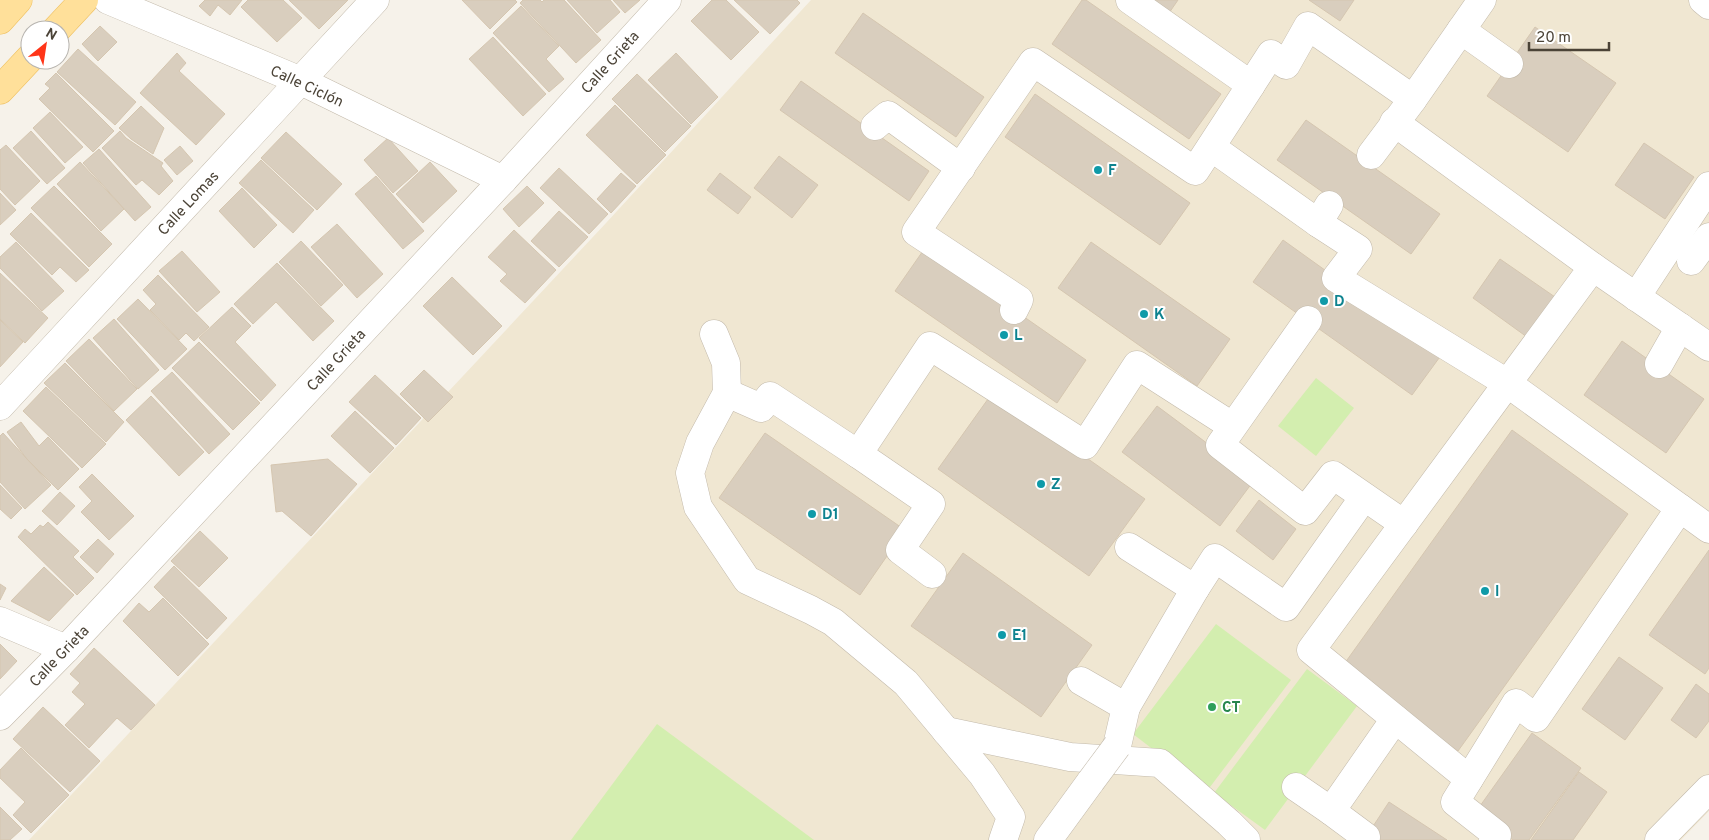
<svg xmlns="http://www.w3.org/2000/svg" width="1709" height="840" viewBox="0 0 1709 840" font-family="Overpass,sans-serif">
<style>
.education{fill:#f0e7d2}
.green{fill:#d3eeaf}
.building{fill:#d9cebe;stroke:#d5c6b0}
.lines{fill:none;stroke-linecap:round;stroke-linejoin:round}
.minor-casing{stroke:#c3baab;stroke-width:29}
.major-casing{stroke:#efc05f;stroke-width:29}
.minor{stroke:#fff;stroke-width:28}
.major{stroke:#ffe09a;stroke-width:28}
.minor-bridge-casing{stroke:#c3baab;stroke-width:29;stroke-linecap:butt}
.minor-bridge{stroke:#fff;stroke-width:28}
.culture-dot{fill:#0f9aa8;stroke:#fff;stroke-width:2}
.leisure-dot{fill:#2e9e5b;stroke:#fff;stroke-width:2}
.labels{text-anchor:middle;stroke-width:4;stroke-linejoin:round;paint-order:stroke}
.street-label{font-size:15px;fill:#4b4337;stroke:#fff}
.culture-label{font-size:15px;font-weight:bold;fill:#0d838f;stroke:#fff;text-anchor:start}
.leisure-label{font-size:15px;font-weight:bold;fill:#27864d;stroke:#fff;text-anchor:start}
</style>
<rect width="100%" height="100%" fill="#f6f2ea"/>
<polygon class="education" points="811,0 1709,0 1709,811 1681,840 29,840 606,223"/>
<g class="green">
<polygon points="1316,378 1354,408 1316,456 1278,426"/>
<polygon points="1216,624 1291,680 1207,791 1133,734"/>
<polygon points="1307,669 1357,706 1265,830 1214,793"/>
<polygon points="657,724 814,840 571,840"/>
</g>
<g class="building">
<polygon points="205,0 242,0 230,15 218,5 210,16 199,6"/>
<polygon points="248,0 283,0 302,18 277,42 241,7"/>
<polygon points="289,0 348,0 319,29"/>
<polygon points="462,0 515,0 517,2 490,29"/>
<polygon points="523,0 540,0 542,2 544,0 564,0 601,40 576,63 520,3"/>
<polygon points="567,0 610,0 620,12 597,33"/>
<polygon points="613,0 640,0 625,13"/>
<polygon points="712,0 726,0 759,32 731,60 691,21"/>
<polygon points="734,0 797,0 800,3 770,34"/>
<polygon points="1082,0 1086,0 1221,94 1189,139 1052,44"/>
<polygon points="1151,0 1178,0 1169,13"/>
<polygon points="1309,0 1354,0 1340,21"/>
<polygon points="521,6 559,46 546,59 564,79 549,92 493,33"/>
<polygon points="863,13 984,97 956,137 835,53"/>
<polygon points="100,26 117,42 98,61 82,44"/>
<polygon points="1535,27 1616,83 1568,152 1487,96"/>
<polygon points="493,37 546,94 523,116 469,59"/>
<polygon points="78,49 136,102 115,125 57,72"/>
<polygon points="177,53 186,63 179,71 225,114 196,145 140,93"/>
<polygon points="676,53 718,97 691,124 648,80"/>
<polygon points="56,73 114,131 93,152 39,99 50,88 45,84"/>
<polygon points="637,74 691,126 665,152 612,99"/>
<polygon points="801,81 929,171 909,201 780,110"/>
<polygon points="1035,94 1190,203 1160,245 1005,137"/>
<polygon points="615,105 666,155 637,184 586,135"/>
<polygon points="141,106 164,128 153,154 131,139 119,128"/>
<polygon points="50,112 83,147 65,163 33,128"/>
<polygon points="1306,120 1440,214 1411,254 1277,160"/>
<polygon points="31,131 65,168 47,184 13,148"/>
<polygon points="120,131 126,138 163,163 161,166 173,181 159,195 142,180 136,185 102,148"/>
<polygon points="286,132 342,184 317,210 261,158"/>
<polygon points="388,138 418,171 393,193 364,160"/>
<polygon points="1644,143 1694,177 1665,219 1615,185"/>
<polygon points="6,145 40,181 15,205 0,189 0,150"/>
<polygon points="180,146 193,161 177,175 164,160"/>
<polygon points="99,149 151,207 135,221 83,163"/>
<polygon points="779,156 818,185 792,218 754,188"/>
<polygon points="261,160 314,210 293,233 239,183"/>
<polygon points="80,162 124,209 101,231 57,184"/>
<polygon points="430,162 457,191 423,223 396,194"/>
<polygon points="559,168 608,214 589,234 540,188"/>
<polygon points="621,173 636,186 611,213 597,199"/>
<polygon points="720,173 751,197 738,214 707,190"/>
<polygon points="376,176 424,231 403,249 355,194"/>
<polygon points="54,186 112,244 89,267 31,208"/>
<polygon points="527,186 544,203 519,227 503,209"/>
<polygon points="242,188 277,225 254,248 219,211"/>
<polygon points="0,193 16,210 0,225"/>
<polygon points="559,211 588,237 559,267 531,241"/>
<polygon points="31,213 89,270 76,282 60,267 52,275 10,234"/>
<polygon points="337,224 383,274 357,298 311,247"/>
<polygon points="514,230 556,270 525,303 500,281 507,274 488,257"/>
<polygon points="1283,240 1442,354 1412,395 1253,282"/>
<polygon points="301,241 343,285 321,306 279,262"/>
<polygon points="16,242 64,291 42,311 0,268 0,257"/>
<polygon points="1091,242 1230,339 1197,386 1058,288"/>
<polygon points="925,248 1086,360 1057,403 895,291"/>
<polygon points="182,251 220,292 197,312 159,271"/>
<polygon points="1500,259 1555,297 1527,337 1473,298"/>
<polygon points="277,263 334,321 313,341 276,302 253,324 234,304"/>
<polygon points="0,273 48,318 25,343 0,319"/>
<polygon points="158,275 209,327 194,341 186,333 179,340 150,310 156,304 143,290"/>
<polygon points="452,277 502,326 473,355 423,306"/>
<polygon points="138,299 187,349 165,370 117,319"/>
<polygon points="232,307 251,326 235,342 276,385 261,401 199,338"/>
<polygon points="114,319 159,370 138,389 93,338"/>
<polygon points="0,320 23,342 0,367"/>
<polygon points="89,339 137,389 114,411 66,361"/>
<polygon points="1622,341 1704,399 1666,453 1584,395"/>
<polygon points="199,342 260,403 233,430 172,368"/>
<polygon points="65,363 124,422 106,442 44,383"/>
<polygon points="424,370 453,397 428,422 400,394"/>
<polygon points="172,372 230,434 209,454 151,391"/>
<polygon points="375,375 421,418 396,445 349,402"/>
<polygon points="46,387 106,444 82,468 23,411"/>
<polygon points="993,392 1145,499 1089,576 938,469"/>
<polygon points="151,396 204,452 179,476 126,420"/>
<polygon points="1157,406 1255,479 1220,526 1122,452"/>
<polygon points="355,411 394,448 370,473 331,436"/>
<polygon points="21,422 39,446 48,437 79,469 58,490 26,458 7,432"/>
<polygon points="1512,430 1628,514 1458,751 1342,667"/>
<polygon points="3,433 51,485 25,509 0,482 0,436"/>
<polygon points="765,433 905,530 860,595 719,498"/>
<polygon points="328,459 357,484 311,536 282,511 276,512 271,465"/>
<polygon points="92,474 134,516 109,540 81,512 92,501 79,487"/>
<polygon points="0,485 22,508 11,519 0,509"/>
<polygon points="60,492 75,506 57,525 42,511"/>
<polygon points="1259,500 1296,529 1273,560 1236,531"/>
<polygon points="48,522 79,551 73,557 94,578 77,595 18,537 25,529 31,534 40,525 43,527"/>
<polygon points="200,531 228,558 199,587 171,561"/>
<polygon points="98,539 114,554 97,573 80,557"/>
<polygon points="1709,550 1709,668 1705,674 1649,635"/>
<polygon points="963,553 1092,645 1041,717 911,626"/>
<polygon points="174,566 227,618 207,639 154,587"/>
<polygon points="44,567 74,595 49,621 11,601"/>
<polygon points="0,584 6,588 0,600"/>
<polygon points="163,598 209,644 178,676 123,621 139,603 149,612"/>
<polygon points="0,644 17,661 0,679"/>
<polygon points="94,648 155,705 131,730 117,718 89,748 65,725 85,704 72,692 80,683 70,674"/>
<polygon points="1619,657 1663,688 1625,740 1582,709"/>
<polygon points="1696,684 1709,694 1709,721 1696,738 1671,720"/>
<polygon points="43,707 100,761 70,792 13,739"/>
<polygon points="1532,733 1581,768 1529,840 1513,840 1475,813"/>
<polygon points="21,748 69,795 31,833 13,815 25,802 0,778 0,770"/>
<polygon points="1579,772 1607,792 1573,840 1531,840"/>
<polygon points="1389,802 1447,840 1364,840"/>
<polygon points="0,807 22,829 10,840 0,840"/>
</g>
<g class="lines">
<g class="minor-casing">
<g id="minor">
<polyline points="108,0 301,81 503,180"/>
<polyline points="1130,0 1251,85 1271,54 1286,65 1308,26 1413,99 1371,155"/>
<polyline points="1703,0 1709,5"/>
<polyline points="1461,30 1509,64"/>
<polyline points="1413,99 1482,0"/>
<polyline points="1394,122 1593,267 1311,650 1469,779"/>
<polyline points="875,126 888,115 961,168"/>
<polyline points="1211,147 1318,223 1329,205"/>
<polyline points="1318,223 1358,249 1336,278 1507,383 1680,508 1536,718 1516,703 1455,802 1497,835 1493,840"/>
<polyline points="1691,261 1709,237"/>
<polyline points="1593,267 1709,347"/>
<polyline points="1636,297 1709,186"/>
<polyline points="1014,310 1019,300 916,232 1033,62 1195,171 1251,85"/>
<polyline points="1308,320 1220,445 1305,511 1333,475 1404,524"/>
<polyline points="714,334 726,363 727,393 700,443 690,473 698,507 747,580 811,610 833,622 906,683 982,774 1011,817 1003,840"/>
<polyline points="1659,364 1680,327"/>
<polyline points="727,393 761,408 770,396 858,454 930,346 1085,445 1137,365 1232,426"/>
<polyline points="0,406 375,0"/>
<polyline points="858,454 931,504 900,550 932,574"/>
<polyline points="1680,508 1709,529"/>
<polyline points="1129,547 1195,589 1215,558 1286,607 1364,497"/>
<polyline points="0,621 66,649"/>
<polyline points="1081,681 1126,707 1195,589"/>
<polyline points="0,716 66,649 503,180 667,0"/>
<polyline points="946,731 1070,757 1160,763 1229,823 1246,840"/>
<polyline points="1117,746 1126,707"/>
<polyline points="1296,787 1331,811"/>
<polyline points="1366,837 1331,811 1395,719"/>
<polyline points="1048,840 1091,781"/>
<polyline points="1659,840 1709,789"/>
</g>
</g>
<g class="major-casing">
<g id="major">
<polyline points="0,20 18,0"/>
<polyline points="56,30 84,0"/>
<polyline points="0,90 30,58"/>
</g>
</g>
<use href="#minor" class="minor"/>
<use href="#major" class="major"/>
<g class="minor-bridge-casing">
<polyline id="minor-bridge" points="1091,781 1117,746"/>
</g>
<use href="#minor-bridge" class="minor-bridge"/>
</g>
<g class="culture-dot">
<circle cx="1098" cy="170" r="5"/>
<circle cx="1324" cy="301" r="5"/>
<circle cx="1144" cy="314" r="5"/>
<circle cx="1004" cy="335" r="5"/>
<circle cx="1041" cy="484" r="5"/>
<circle cx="812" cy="514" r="5"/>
<circle cx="1485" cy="591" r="5"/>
<circle cx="1002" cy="635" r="5"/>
</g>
<circle class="leisure-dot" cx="1212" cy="707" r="5"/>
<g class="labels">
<g class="street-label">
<text transform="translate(610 62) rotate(-48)" y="5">Calle Grieta</text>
<text transform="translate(307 86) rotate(25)" y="5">Calle Ciclón</text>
<text transform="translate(188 203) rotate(-47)" y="5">Calle Lomas</text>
<text transform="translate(336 360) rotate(-47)" y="5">Calle Grieta</text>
<text transform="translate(59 656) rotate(-46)" y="5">Calle Grieta</text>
</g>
<g class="culture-label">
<text x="1108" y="175">F</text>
<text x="1334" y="306">D</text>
<text x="1154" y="319">K</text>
<text x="1014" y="340">L</text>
<text x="1051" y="489">Z</text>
<text x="822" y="519">D1</text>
<text x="1495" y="596">I</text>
<text x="1012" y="640">E1</text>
</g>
<g class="leisure-label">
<text x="1222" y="712">CT</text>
</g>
</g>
<g transform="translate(45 45) rotate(30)"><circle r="24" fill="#ffffff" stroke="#b7b4af"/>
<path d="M0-4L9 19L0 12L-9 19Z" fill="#ff3518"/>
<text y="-8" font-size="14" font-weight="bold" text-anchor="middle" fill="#4b4337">N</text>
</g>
<path d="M1529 42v8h80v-8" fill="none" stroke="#4b4337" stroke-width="2.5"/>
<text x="1536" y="42" font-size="15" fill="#4b4337" stroke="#ffffff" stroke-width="4" paint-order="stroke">20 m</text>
</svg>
